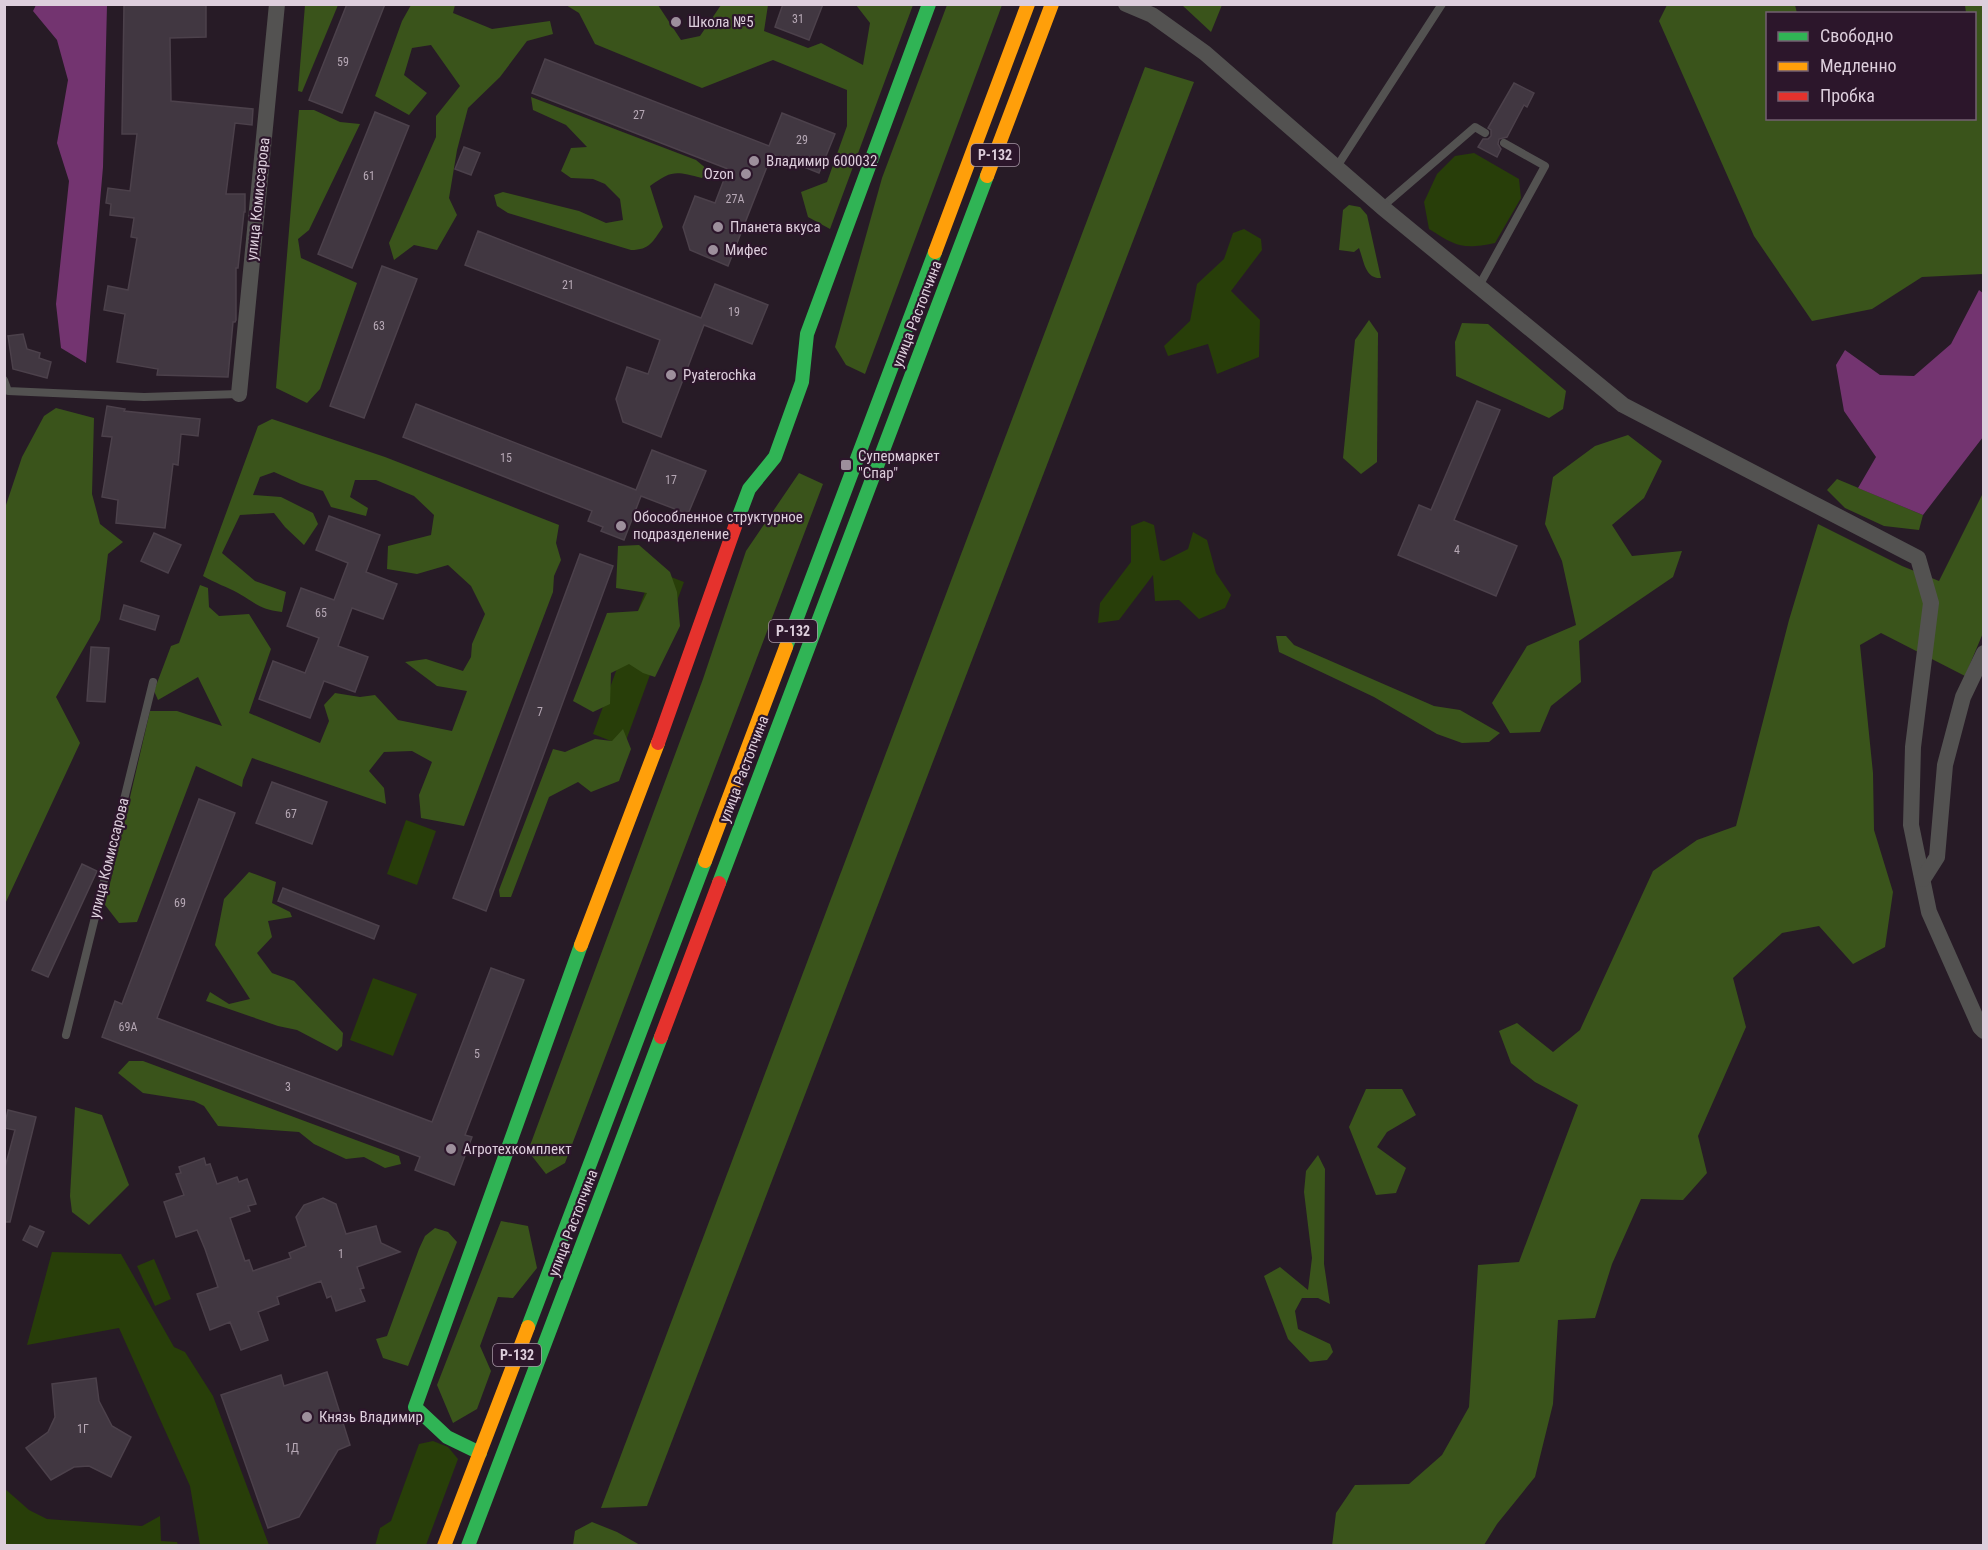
<svg xmlns="http://www.w3.org/2000/svg" width="1988" height="1550" viewBox="0 0 1988 1550" font-family="'Roboto Condensed',sans-serif">
<style>
.green{fill:#283e09}
.forest{fill:#3a541b}
.water{fill:#733470}
.building{fill:#413741;stroke:#4c414b;stroke-width:1.5}
.lines{fill:none;stroke-linecap:round;stroke-linejoin:round}
.lane{stroke:#535251;stroke-width:8}
.street{stroke:#535251;stroke-width:16}
.fast{stroke:#30b455;stroke-width:14}
.slow{stroke:#ff9f0a;stroke-width:14}
.jam{stroke:#e5322d;stroke-width:14}
.poi-dot{fill:#9d8f9c;stroke:#2c162b;stroke-width:2}
.labels{text-anchor:middle;stroke-width:4.5;stroke-linejoin:round;paint-order:stroke}
.number-label{font-size:12px;fill:#b6a8b5}
.shield{fill:#2c162b;stroke:#a897a7;stroke-width:1.5}
.shield-label{font-size:14px;font-weight:bold;fill:#ddcedc}
.poi-label{font-size:15px;fill:#ddcedc;stroke:#2c162b;text-anchor:start}
.street-label{font-size:15px;fill:#ddcedc;stroke:#2c162b}
</style>
<rect width="100%" height="100%" fill="#271b26"/>
<g class="green">
<path d="M 1474,153 L 1519,179 L 1521,198 L 1495,243 C 1462,250 1456,246 1429,229 L 1424,202 L 1437,174 L 1455,156 Z"/>
<polygon points="1244,229 1261,239 1262,250 1231,291 1260,320 1259,357 1217,374 1208,344 1168,356 1164,346 1190,321 1197,284 1224,259 1233,233"/>
<polygon points="1144,521 1154,525 1160,560 1164,561 1188,549 1193,532 1207,540 1216,573 1231,595 1225,608 1199,619 1179,600 1155,601 1153,575 1119,620 1098,623 1100,603 1131,562 1131,526"/>
<polygon points="653,570 684,582 624,746 593,734"/>
<polygon points="406,820 436,831 417,885 387,874"/>
<polygon points="373,978 417,994 393,1056 350,1040"/>
<polygon points="52,1252 121,1254 174,1347 185,1352 213,1396 269,1545 200,1545 190,1486 119,1328 27,1345"/>
<polygon points="154,1259 171,1299 155,1306 137,1266"/>
<polygon points="433,1441 448,1447 458,1459 426,1545 375,1546 380,1528 391,1521 419,1444"/>
<polygon points="4,1488 29,1510 47,1519 142,1526 160,1516 161,1541 177,1542 178,1545 5,1545"/>
</g>
<g class="forest">
<polygon points="305,5 338,5 302,92 298,91"/>
<polygon points="411,5 455,5 453,13 492,29 550,21 553,34 527,41 500,77 468,108 457,150 449,198 457,215 437,250 414,245 394,260 389,243 436,137 436,116 460,86 431,45 412,48 404,75 427,93 409,115 375,96 402,21"/>
<polygon points="566,5 658,5 681,40 700,36 721,5 768,5 764,31 808,48 821,43 863,65 870,23 856,5 913,5 830,229 808,217 801,192 827,182 847,126 847,90 773,60 702,88 595,44 579,13"/>
<polygon points="947,5 1002,5 865,374 846,365 835,347 882,178"/>
<polygon points="1182,5 1222,5 1211,32"/>
<polygon points="1667,5 1795,5 1797,13 1768,14 1768,118 1974,118 1974,14 1966,13 1965,5 1983,5 1983,274 1922,277 1872,309 1812,321 1754,236 1659,21"/>
<polygon points="1145,67 1194,82 647,1506 601,1508"/>
<path d="M 531,97 L 696,160 L 708,170 L 702,178 C 675,171 672,170 650,186 L 663,227 C 653,241 650,250 631,250 L 508,213 L 497,206 L 494,195 L 503,192 L 579,211 L 606,223 L 623,220 L 620,199 L 605,184 L 593,179 L 571,178 L 561,171 L 571,148 L 587,147 L 566,125 L 533,110 Z"/>
<polygon points="299,110 314,110 340,122 360,124 309,230 298,239 301,258 357,283 320,389 307,403 276,388"/>
<path d="M 1349,205 L 1360,207 L 1367,215 L 1381,278 C 1365,279 1364,261 1359,248 L 1354,252 L 1339,250 L 1343,210 Z"/>
<polygon points="1369,320 1378,333 1377,462 1361,474 1343,458 1355,340"/>
<polygon points="1462,323 1488,324 1566,391 1563,409 1549,418 1456,376 1455,342"/>
<polygon points="56,408 94,418 92,494 100,524 123,542 108,554 100,620 56,697 80,743 5,904 5,508 22,457 44,416"/>
<path d="M 272,419 L 385,457 L 559,525 L 556,543 L 561,560 L 554,576 L 553,592 L 464,826 L 421,818 L 419,795 L 432,762 L 412,751 L 384,752 L 369,771 L 384,788 L 386,804 L 252,758 L 243,780 L 242,787 L 196,766 L 137,922 L 119,923 L 105,905 L 150,711 L 177,711 L 222,726 L 198,677 L 158,700 L 154,691 L 171,646 L 179,643 L 200,585 L 208,588 L 209,607 L 219,616 L 249,614 L 271,649 L 249,713 L 320,743 L 329,721 L 324,705 L 335,693 L 360,697 L 375,695 L 398,720 L 452,731 L 467,691 L 437,686 L 405,662 L 426,659 L 463,671 L 471,657 L 472,644 L 485,614 L 471,586 L 448,565 L 417,574 L 387,569 L 388,546 L 431,535 L 434,515 L 414,496 L 376,480 L 355,480 L 350,497 L 368,508 L 366,516 L 331,507 L 323,491 L 301,484 L 274,472 L 260,477 L 253,495 L 281,497 L 313,513 L 318,524 L 304,545 L 285,527 L 274,513 L 240,515 L 222,553 L 255,581 L 286,592 L 282,612 C 259,609 257,604 238,593 C 227,587 215,583 203,576 L 258,426 Z"/>
<polygon points="1628,435 1662,461 1644,498 1612,525 1632,556 1682,551 1673,577 1579,641 1581,682 1551,706 1540,732 1510,733 1492,703 1527,646 1576,625 1562,561 1545,524 1553,477 1595,446"/>
<polygon points="799,473 823,484 565,1163 546,1174 528,1151 703,679 746,551"/>
<polygon points="1837,479 1923,515 1919,530 1884,526 1845,508 1827,490"/>
<polygon points="1983,493 1983,633 1965,676 1881,633 1860,645 1873,773 1874,830 1893,892 1885,947 1853,964 1819,926 1782,933 1733,978 1746,1027 1698,1136 1707,1173 1683,1200 1641,1199 1612,1264 1595,1318 1558,1320 1553,1404 1535,1477 1497,1524 1484,1545 1332,1546 1336,1513 1355,1485 1409,1484 1442,1455 1469,1407 1478,1265 1519,1262 1578,1105 1535,1082 1511,1063 1499,1031 1517,1023 1553,1052 1580,1030 1653,871 1697,840 1736,826 1789,620 1818,524 1902,566 1939,581"/>
<polygon points="639,545 670,572 677,592 680,626 655,677 643,673 629,664 611,673 610,704 593,712 573,701 607,613 638,611 647,593 616,588 618,546"/>
<polygon points="1276,636 1286,636 1294,645 1434,706 1460,710 1500,733 1489,742 1462,743 1437,734 1374,697 1279,652"/>
<polygon points="623,729 631,749 619,781 591,792 578,782 549,797 511,897 500,897 499,890 553,749 565,752 595,739 612,741"/>
<polygon points="249,872 276,882 272,903 290,912 292,917 268,921 272,937 257,953 272,973 294,981 343,1033 342,1046 337,1051 297,1030 278,1026 206,1001 210,992 229,1004 250,999 215,945 224,899"/>
<polygon points="129,1061 143,1061 399,1156 401,1164 385,1168 364,1157 346,1159 314,1144 299,1132 218,1126 204,1106 194,1101 143,1093 118,1073"/>
<polygon points="1366,1089 1402,1089 1416,1115 1387,1132 1377,1147 1406,1168 1396,1193 1376,1195 1349,1127"/>
<polygon points="75,1107 102,1115 129,1185 89,1225 72,1212 70,1196"/>
<polygon points="1318,1155 1325,1169 1324,1264 1330,1304 1318,1298 1302,1298 1295,1311 1298,1329 1330,1344 1333,1352 1327,1360 1310,1362 1288,1339 1264,1276 1280,1267 1308,1290 1312,1258 1304,1192 1306,1171"/>
<polygon points="501,1221 528,1226 537,1268 513,1298 498,1297 480,1346 491,1371 477,1409 453,1423 437,1385"/>
<polygon points="435,1228 448,1232 457,1242 408,1366 383,1358 376,1339 387,1336 419,1249 425,1236"/>
<polygon points="592,1522 617,1532 640,1545 573,1545 575,1531"/>
</g>
<g class="water">
<polygon points="36,5 107,5 103,167 86,363 61,348 56,304 69,181 57,143 68,80 57,40 33,11"/>
<polygon points="1979,290 1984,294 1983,437 1923,515 1858,488 1876,457 1844,411 1836,365 1845,350 1880,375 1914,376 1951,344"/>
</g>
<g class="building">
<polygon points="124,4 206,4 206,37 170,38 171,101 253,109 252,125 235,123 226,194 245,194 245,212 244,212 238,268 236,268 236,320 235,322 233,322 228,377 157,375 158,369 117,362 125,314 104,310 108,286 128,290 137,238 131,237 134,218 110,215 111,204 106,203 108,188 130,191 137,134 122,134"/>
<polygon points="347,4 385,4 342,113 309,100"/>
<polygon points="783,4 823,4 809,40 775,27"/>
<polygon points="545,59 769,146 782,113 835,134 819,173 772,154 728,266 690,250 683,227 695,196 715,203 728,169 532,93"/>
<polygon points="1514,83 1534,93 1527,107 1524,105 1507,137 1499,139 1498,144 1501,149 1497,157 1478,147 1483,139 1488,139 1491,136 1491,130 1488,128"/>
<polygon points="375,112 409,126 352,268 318,254"/>
<polygon points="464,147 480,153 471,175 455,169"/>
<polygon points="478,231 701,318 715,284 768,305 752,344 704,325 661,437 623,422 616,399 627,367 648,374 660,340 465,265"/>
<polygon points="382,266 417,279 364,418 330,406"/>
<polygon points="23,334 27,349 40,353 39,358 51,362 47,378 13,369 8,336"/>
<polygon points="1477,401 1500,410 1454,520 1517,546 1496,596 1398,555 1419,505 1431,510"/>
<polygon points="416,404 636,490 652,450 706,471 688,514 641,496 624,540 601,531 603,527 588,521 592,511 403,437"/>
<polygon points="107,406 125,409 124,411 200,419 198,436 181,434 178,465 173,464 165,528 116,523 118,500 102,497 112,437 102,436"/>
<polygon points="329,516 380,535 366,572 397,584 383,619 352,608 338,646 368,657 355,692 324,681 310,718 259,699 273,661 305,673 319,638 287,626 301,588 334,600 348,563 316,550"/>
<polygon points="154,533 181,545 168,573 141,561"/>
<polygon points="580,554 613,566 486,911 453,898"/>
<polygon points="124,605 159,616 155,630 120,619"/>
<polygon points="91,647 109,648 105,702 87,701"/>
<polygon points="272,782 327,802 312,844 256,823"/>
<polygon points="199,799 235,813 157,1018 432,1122 491,968 524,980 465,1135 472,1137 454,1185 415,1170 420,1157 102,1037 115,1001 122,1004"/>
<polygon points="82,864 97,871 48,977 32,970"/>
<polygon points="283,888 379,926 374,939 278,901"/>
<polygon points="8,1110 36,1117 10,1222 4,1222 4,1171 15,1130 4,1128"/>
<polygon points="204,1158 206,1165 210,1164 217,1184 237,1177 239,1182 247,1179 256,1204 248,1206 250,1211 230,1218 245,1261 249,1260 253,1271 291,1258 289,1253 306,1246 296,1217 304,1205 323,1198 336,1204 346,1234 376,1226 381,1243 400,1252 357,1267 364,1288 360,1289 365,1301 336,1311 331,1296 327,1298 321,1281 277,1297 279,1304 258,1312 268,1340 241,1350 230,1322 210,1330 197,1294 218,1287 205,1249 197,1230 176,1237 164,1202 184,1195 176,1174 181,1173 179,1167"/>
<polygon points="30,1226 44,1232 37,1247 23,1240"/>
<polygon points="327,1372 350,1445 338,1450 299,1517 268,1528 221,1395 281,1375 284,1386"/>
<polygon points="96,1378 99,1401 112,1426 131,1437 111,1477 89,1466 74,1467 51,1480 26,1448 48,1432 55,1417 52,1384"/>
</g>
<g class="lines">
<g class="lane">
<polyline points="1336,168 1442,4"/>
<polyline points="1382,207 1475,127 1485,133"/>
<polyline points="1479,286 1545,166 1504,143"/>
<polyline points="4,380 8,391 144,397 239,394"/>
<polyline points="66,1035 153,682"/>
</g>
<g class="street">
<polyline points="1126,4 1152,15 1205,53 1382,207 1623,405 1918,558 1931,603 1913,747 1911,825 1929,912 1980,1027 1984,1031"/>
<polyline points="239,394 277,4"/>
<polyline points="1923,879 1937,857 1945,765 1963,697 1984,653"/>
</g>
<g class="fast">
<polyline points="737,521 749,489 775,457 802,382 807,334 929,4"/>
<polyline points="786,647 935,252"/>
<polyline points="719,883 987,176"/>
<polyline points="528,1327 705,861"/>
<polyline points="480,1453 447,1437 415,1407 581,945"/>
<polyline points="468,1546 661,1037"/>
</g>
<g class="slow">
<polyline points="987,176 1052,4"/>
<polyline points="935,252 1028,4"/>
<polyline points="705,861 786,647"/>
<polyline points="581,945 658,743"/>
<polyline points="444,1546 528,1327"/>
</g>
<g class="jam">
<polyline points="658,743 737,521"/>
<polyline points="661,1037 719,883"/>
</g>
</g>
<g class="poi-dot">
<circle cx="676" cy="22" r="6"/>
<circle cx="754" cy="161" r="6"/>
<circle cx="746" cy="174" r="6"/>
<circle cx="718" cy="227" r="6"/>
<circle cx="713" cy="250" r="6"/>
<circle cx="671" cy="375" r="6"/>
<rect x="840" y="459" width="12" height="12" rx="3"/>
<circle cx="621" cy="526" r="6"/>
<circle cx="451" cy="1149" r="6"/>
<circle cx="307" cy="1417" r="6"/>
</g>
<g class="labels">
<g class="number-label">
<text x="798" y="23">31</text>
<text x="343" y="66">59</text>
<text x="639" y="119">27</text>
<text x="802" y="144">29</text>
<text x="369" y="180">61</text>
<text x="735" y="203">27А</text>
<text x="568" y="289">21</text>
<text x="734" y="316">19</text>
<text x="379" y="330">63</text>
<text x="506" y="462">15</text>
<text x="671" y="484">17</text>
<text x="1457" y="554">4</text>
<text x="321" y="617">65</text>
<text x="540" y="716">7</text>
<text x="291" y="818">67</text>
<text x="180" y="907">69</text>
<text x="128" y="1031">69А</text>
<text x="477" y="1058">5</text>
<text x="288" y="1091">3</text>
<text x="341" y="1258">1</text>
<text x="83" y="1433">1Г</text>
<text x="292" y="1452">1Д</text>
</g>
<g class="shield">
<rect x="971" y="144" width="48" height="22" rx="4.5"/>
<rect x="769" y="620" width="48" height="22" rx="4.5"/>
<rect x="493" y="1344" width="48" height="22" rx="4.5"/>
</g>
<g class="shield-label">
<text x="995" y="160">Р-132</text>
<text x="793" y="636">Р-132</text>
<text x="517" y="1360">Р-132</text>
</g>
<g class="poi-label">
<text x="688" y="27">Школа №5</text>
<text x="766" y="166">Владимир 600032</text>
<text x="734" y="179" text-anchor="end">Ozon</text>
<text x="730" y="232">Планета вкуса</text>
<text x="725" y="255">Мифес</text>
<text x="683" y="380">Pyaterochka</text>
<text x="858" y="461">Супермаркет<tspan x="858" dy="17">"Спар"</tspan></text>
<text x="633" y="522">Обособленное структурное<tspan x="633" dy="17">подразделение</tspan></text>
<text x="463" y="1154">Агротехкомплект</text>
<text x="319" y="1422">Князь Владимир</text>
</g>
<g class="street-label">
<text transform="translate(258 199) rotate(-84)" y="5">улица Комиссарова</text>
<text transform="translate(917 314) rotate(-69)" y="5">улица Растопчина</text>
<text transform="translate(744 769) rotate(-69)" y="5">улица Растопчина</text>
<text transform="translate(109 858) rotate(-76)" y="5">улица Комиссарова</text>
<text transform="translate(573 1223) rotate(-69)" y="5">улица Растопчина</text>
</g>
</g>
<rect width="1988" height="1550" fill="none" stroke="#ddcedc" stroke-width="12"/>
<rect x="1766" y="12" width="210" height="108" fill="#2c162b" stroke="#736072" stroke-width="1.5"/>
<rect x="1778" y="32" width="30" height="9" fill="#30b455" stroke="#736072" stroke-width="1.5"/>
<text x="1820" y="42" font-size="18" fill="#ddcedc">Свободно</text>
<rect x="1778" y="62" width="30" height="9" fill="#ff9f0a" stroke="#736072" stroke-width="1.5"/>
<text x="1820" y="72" font-size="18" fill="#ddcedc">Медленно</text>
<rect x="1778" y="92" width="30" height="9" fill="#e5322d" stroke="#736072" stroke-width="1.5"/>
<text x="1820" y="102" font-size="18" fill="#ddcedc">Пробка</text>
</svg>
